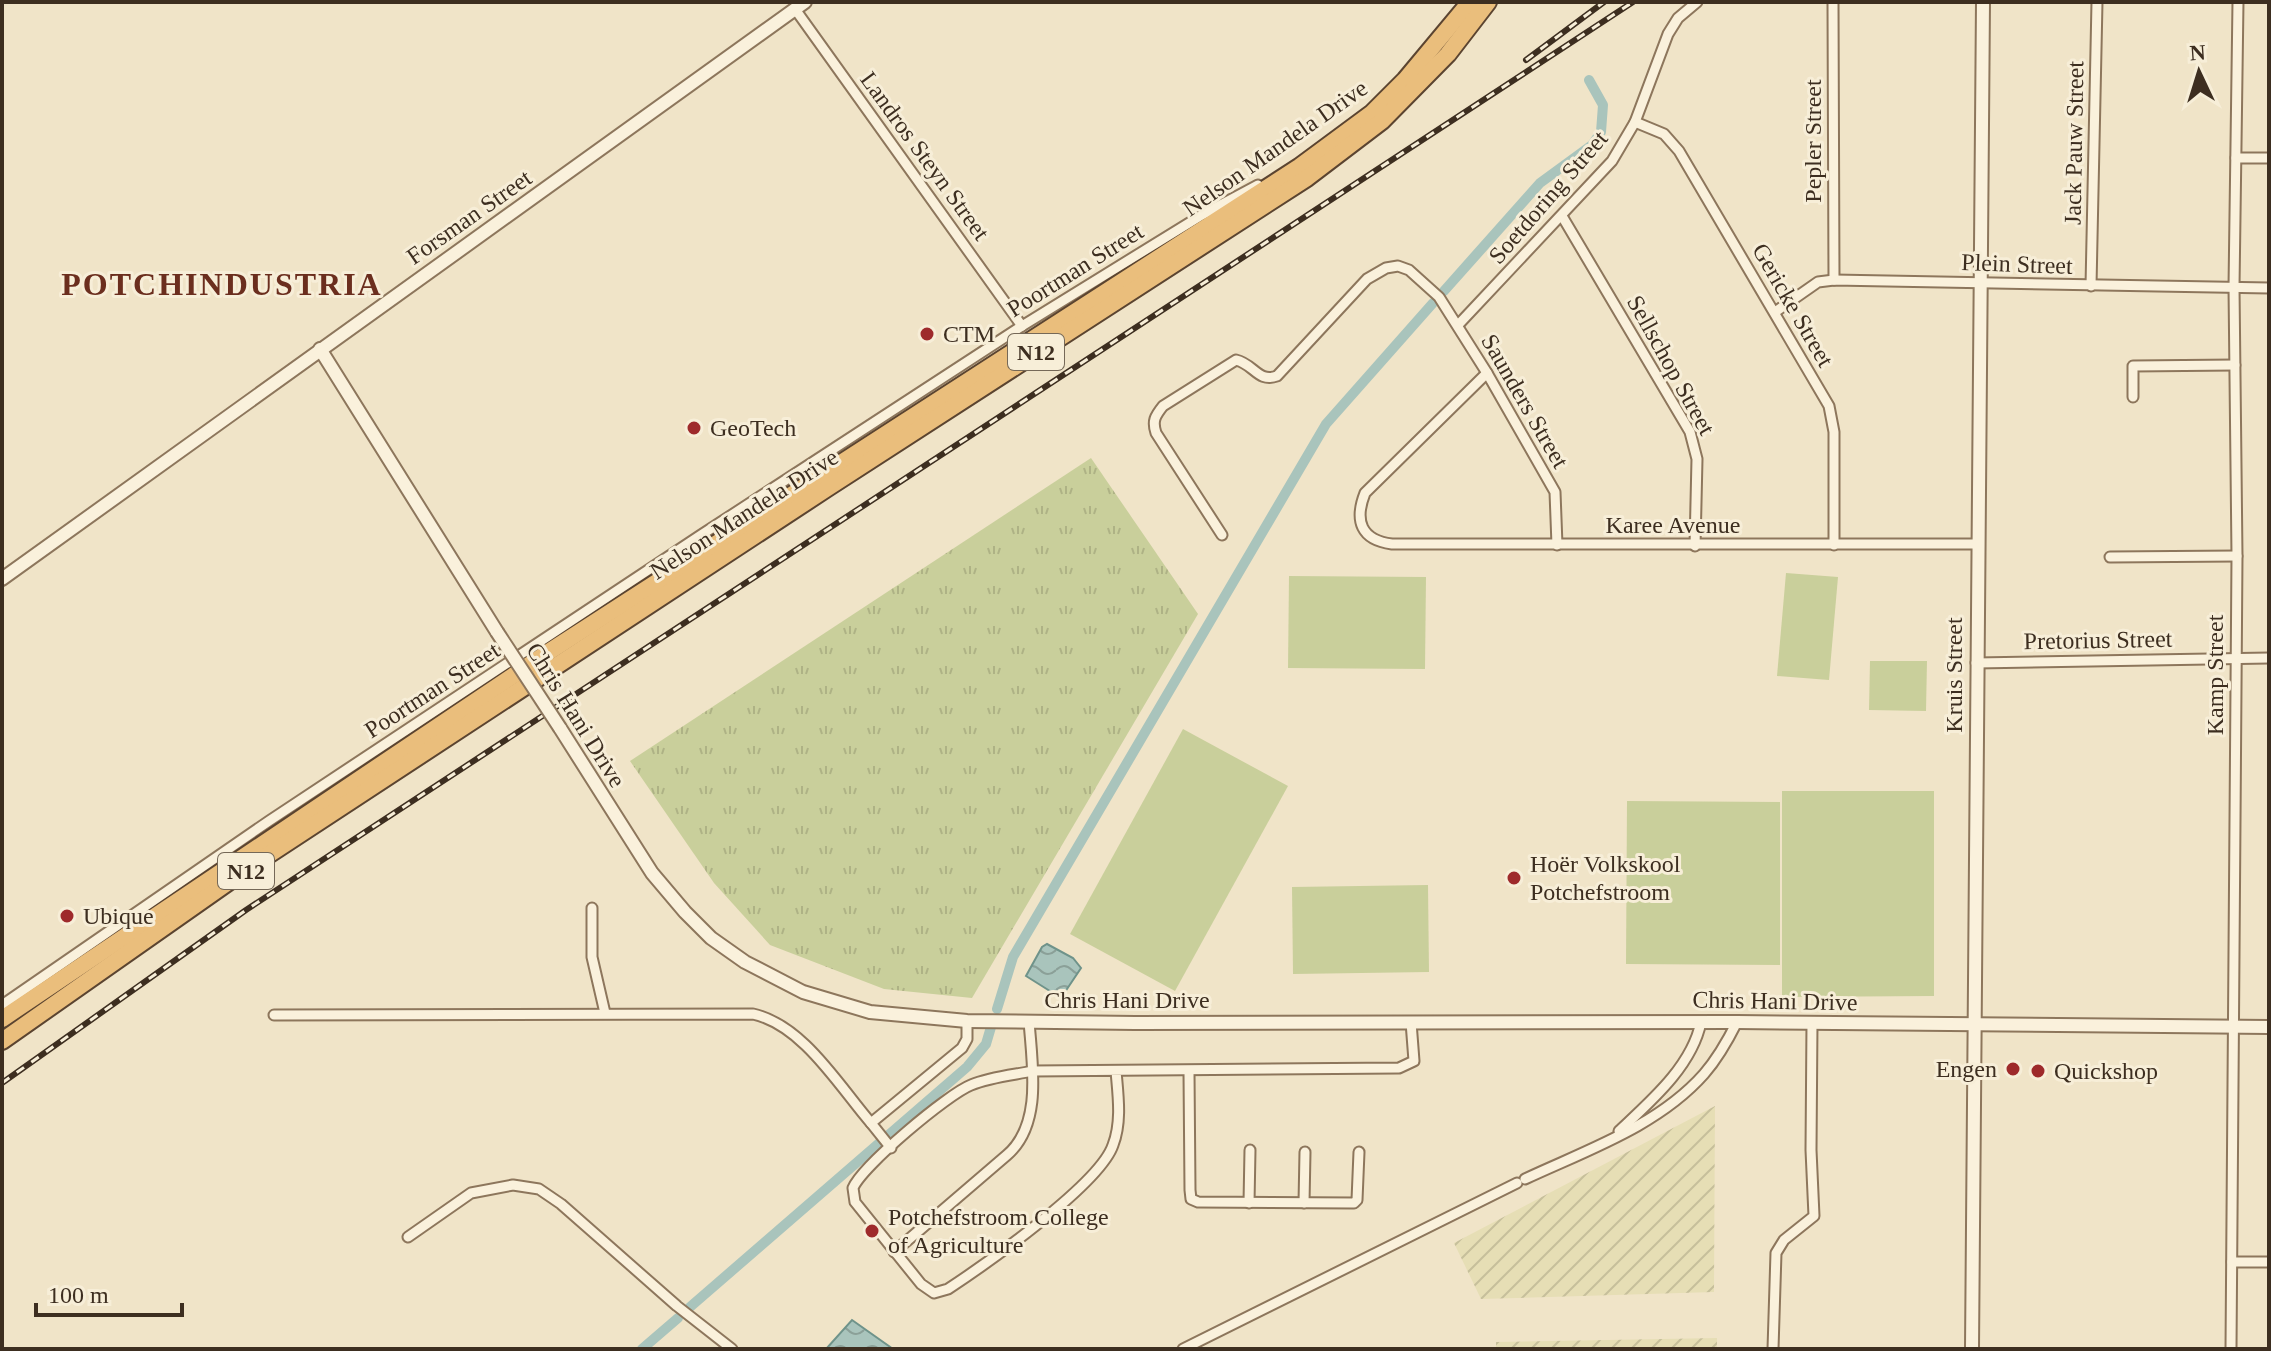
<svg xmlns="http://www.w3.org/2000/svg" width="2271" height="1351" viewBox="0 0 2271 1351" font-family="'Times New Roman',serif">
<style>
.farmland{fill:url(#farmland-furrows)}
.grass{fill:url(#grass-tufts)}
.pitch{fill:#c9cf9b}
.water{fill:url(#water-waves);stroke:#6f938a;stroke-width:2}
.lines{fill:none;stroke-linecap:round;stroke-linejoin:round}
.canal{stroke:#a9c4bc;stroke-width:10}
.minor-casing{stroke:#8d765c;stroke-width:13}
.tertiary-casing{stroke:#8d765c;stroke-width:16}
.trunk-casing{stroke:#5b4430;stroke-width:20}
.minor{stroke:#faf1dc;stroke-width:9}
.tertiary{stroke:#faf1dc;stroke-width:12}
.trunk{stroke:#eabe7c;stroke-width:16}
.rail-casing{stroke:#3d2e20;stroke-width:6}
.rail{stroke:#f7eed8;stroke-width:3;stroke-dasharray:9;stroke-linecap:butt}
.tertiary-bridge-casing{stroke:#8d765c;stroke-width:16;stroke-linecap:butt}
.tertiary-bridge{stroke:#faf1dc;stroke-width:12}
.poi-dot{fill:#9e2a2b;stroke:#f7eed8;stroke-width:3}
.labels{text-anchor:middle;stroke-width:6;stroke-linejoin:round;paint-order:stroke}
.shield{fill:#f7eed8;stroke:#756857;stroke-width:2}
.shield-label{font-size:22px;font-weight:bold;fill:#3d2e20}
.street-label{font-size:24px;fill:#3d2e20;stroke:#f7eed8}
.poi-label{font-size:24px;fill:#3d2e20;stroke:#f7eed8;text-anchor:start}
.district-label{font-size:32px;font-weight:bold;letter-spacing:2px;fill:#6b2e1e;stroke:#f7eed8}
</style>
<defs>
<pattern id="farmland-furrows" width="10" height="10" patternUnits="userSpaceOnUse" patternTransform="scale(2)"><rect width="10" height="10" fill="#e6deb5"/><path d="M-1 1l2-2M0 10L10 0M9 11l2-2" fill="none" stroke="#c6bf9b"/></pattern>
<pattern id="grass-tufts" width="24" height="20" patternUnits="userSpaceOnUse" patternTransform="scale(2)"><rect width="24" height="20" fill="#c9cf9b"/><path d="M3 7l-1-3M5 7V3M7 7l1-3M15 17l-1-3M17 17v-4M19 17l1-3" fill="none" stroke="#aeb285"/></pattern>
<pattern id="water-waves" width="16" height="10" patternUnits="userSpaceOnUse" patternTransform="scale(2)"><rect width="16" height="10" fill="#a9c4bc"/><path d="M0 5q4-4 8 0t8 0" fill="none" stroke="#8ba098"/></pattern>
</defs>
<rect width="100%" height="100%" fill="#f0e4c8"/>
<g class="farmland">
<polygon points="1715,1106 1714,1292 1481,1299 1454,1243"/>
<polygon points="1717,1338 1717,1349 1496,1349 1496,1342"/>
</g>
<polygon class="grass" points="1091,458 1198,614 972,998 884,989 770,945 714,883 630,761"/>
<g class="pitch">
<polygon points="1786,573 1838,577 1829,680 1777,676"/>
<polygon points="1289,576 1426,577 1425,669 1288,668"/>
<polygon points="1870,661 1927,661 1926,711 1869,710"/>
<polygon points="1183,729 1288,786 1175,991 1070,934"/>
<polygon points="1782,791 1934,791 1934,996 1782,997"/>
<polygon points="1627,801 1780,802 1780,965 1626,964"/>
<polygon points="1428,885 1429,972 1293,974 1292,887"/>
</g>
<g class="water">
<polygon points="1047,944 1073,958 1081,968 1061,998 1026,976 1042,947"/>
<polygon points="852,1320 893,1349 826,1349"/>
</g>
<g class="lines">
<g class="canal">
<polyline points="1444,291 1540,183 1592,145 1601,132 1603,105 1589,80"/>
<polyline points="997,1009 1013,957 1326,424 1433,303"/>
<polyline points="690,1307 967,1067 986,1044 991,1027"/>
<polyline points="642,1349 678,1318"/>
</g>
<g class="minor-casing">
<g id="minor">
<polyline points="1833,2 1834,280"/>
<polyline points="795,9 1022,326"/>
<polyline points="1635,122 1664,134 1679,151 1829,406 1834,432 1834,545"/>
<polyline points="2236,158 2269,158"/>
<polyline points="1562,216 1690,432 1697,459 1695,546"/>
<polyline points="2091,286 2097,2"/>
<polyline points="1775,312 1818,282 1834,280 2269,288"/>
<polyline points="1458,325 1612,161 1635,122 1668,34 1678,18 1697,2"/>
<path d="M 1487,373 L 1365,493 C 1354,521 1361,540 1392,544 L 1977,544"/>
<polyline points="2133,397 2133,366 2235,365"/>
<path d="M 1222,535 L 1156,433 C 1152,421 1155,416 1163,406 L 1236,360 C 1254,364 1258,383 1277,376 L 1367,279 L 1386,268 L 1398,266 L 1409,270 L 1439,297 L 1487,373 L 1555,492 L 1557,545"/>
<polyline points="2110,557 2237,556"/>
<polyline points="1976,663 2269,658"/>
<polyline points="592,908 592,957 605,1013"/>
<polyline points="2,1005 269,821 701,535 1022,326 1202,215 1258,185"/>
<path d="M 274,1015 L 753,1014 C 803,1025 839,1086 871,1123 L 962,1048 L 967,1039 L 967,1021"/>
<path d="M 1116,1071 C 1118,1095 1122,1122 1113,1145 C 1100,1184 986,1264 948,1289 L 934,1293 L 921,1284 L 855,1202 L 853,1188 C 862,1166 948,1094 971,1085 C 990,1077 1013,1075 1033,1071 L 1399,1068 L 1414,1061 L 1411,1022"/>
<polyline points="1189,1072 1190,1190 1191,1199 1198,1202 1354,1203 1357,1200 1359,1152"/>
<polyline points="871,1123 891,1148"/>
<path d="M 1619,1131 C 1651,1101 1692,1066 1701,1022"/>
<path d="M 1525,1179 C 1587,1150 1658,1126 1704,1074 C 1718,1058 1728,1040 1737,1022"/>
<polyline points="1249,1203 1250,1150"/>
<polyline points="1304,1203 1305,1152"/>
<polyline points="408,1237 471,1193 513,1185 539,1189 561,1204 677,1306 732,1349"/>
<path d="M 894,1252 L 1007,1155 C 1043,1124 1032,1064 1029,1021"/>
<polyline points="2232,1262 2269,1262"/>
<polyline points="1183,1349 1517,1183"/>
<polyline points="1773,1349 1776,1253 1784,1240 1814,1216 1811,1150 1812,1023"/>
<polyline points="2231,1349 2237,556 2234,287 2238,2"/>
</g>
</g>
<g class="tertiary-casing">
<g id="tertiary">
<polyline points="320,349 497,632"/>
<polyline points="2,579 805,2"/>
<polyline points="560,728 652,873 685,912 711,938 745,962 803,992 870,1012 967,1021 1135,1023 1737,1022 2269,1027"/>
<polyline points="1972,1349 1983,2"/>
</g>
</g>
<g class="trunk-casing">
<g id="trunk">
<polyline points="2,1019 547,653 1299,167 1372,113 1405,80 1470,2"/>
<polyline points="2,1041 247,869 829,487 1307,178 1382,121 1448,54 1488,2"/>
</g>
</g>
<use href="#minor" class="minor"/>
<use href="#tertiary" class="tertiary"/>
<use href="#trunk" class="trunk"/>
<g class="rail-casing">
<g id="rail">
<polyline points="1526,60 1604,2"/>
<polyline points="2,1083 246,910 1633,2"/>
</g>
</g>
<use href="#rail" class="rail"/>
<g class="tertiary-bridge-casing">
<polyline id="tertiary-bridge" points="497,632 560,728"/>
</g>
<use href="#tertiary-bridge" class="tertiary-bridge"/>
</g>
<g class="poi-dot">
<circle cx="927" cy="334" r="8"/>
<circle cx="694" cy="428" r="8"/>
<circle cx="1514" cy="878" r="8"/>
<circle cx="67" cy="916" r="8"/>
<circle cx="2013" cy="1069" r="8"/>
<circle cx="2038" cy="1071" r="8"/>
<circle cx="872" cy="1231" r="8"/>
</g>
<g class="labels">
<g class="shield">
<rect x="1008" y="334" width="56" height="36" rx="6"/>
<rect x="218" y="853" width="56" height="36" rx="6"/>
</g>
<g class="shield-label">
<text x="1036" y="360">N12</text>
<text x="246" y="879">N12</text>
</g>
<g class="street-label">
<text transform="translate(1813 141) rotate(-90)" y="8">Pepler Street</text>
<text transform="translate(2074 143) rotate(-89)" y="8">Jack Pauw Street</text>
<text transform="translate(1275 148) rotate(-35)" y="8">Nelson Mandela Drive</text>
<text transform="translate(925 156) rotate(54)" y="8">Landros Steyn Street</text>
<text transform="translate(1548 197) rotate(-49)" y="8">Soetdoring Street</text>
<text transform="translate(469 217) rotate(-35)" y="8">Forsman Street</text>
<text transform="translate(2017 264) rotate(2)" y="8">Plein Street</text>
<text transform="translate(1075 270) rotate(-32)" y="8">Poortman Street</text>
<text transform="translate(1793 305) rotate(60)" y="8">Gericke Street</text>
<text transform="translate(1671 365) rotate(61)" y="8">Sellschop Street</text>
<text transform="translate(1525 401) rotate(60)" y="8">Saunders Street</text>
<text transform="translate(744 514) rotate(-33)" y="8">Nelson Mandela Drive</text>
<text x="1673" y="533">Karee Avenue</text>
<text transform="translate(2098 640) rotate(-1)" y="8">Pretorius Street</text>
<text transform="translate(1954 675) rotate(-90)" y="8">Kruis Street</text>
<text transform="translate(2215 675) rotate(-90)" y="8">Kamp Street</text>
<text transform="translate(432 690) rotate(-33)" y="8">Poortman Street</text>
<text transform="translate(576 715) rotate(58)" y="8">Chris Hani Drive</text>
<text x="1127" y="1008">Chris Hani Drive</text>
<text transform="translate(1775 1001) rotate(1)" y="8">Chris Hani Drive</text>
</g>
<g class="poi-label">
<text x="943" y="342">CTM</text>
<text x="710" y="436">GeoTech</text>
<text x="1530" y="872">Hoër Volkskool<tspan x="1530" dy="28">Potchefstroom</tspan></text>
<text x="83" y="924">Ubique</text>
<text x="1997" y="1077" text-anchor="end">Engen</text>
<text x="2054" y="1079">Quickshop</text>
<text x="888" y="1225">Potchefstroom College<tspan x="888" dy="28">of Agriculture</tspan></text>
</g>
<g class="district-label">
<text x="222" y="295">POTCHINDUSTRIA</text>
</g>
</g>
<rect width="2271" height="1351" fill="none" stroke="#3d2e20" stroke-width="8"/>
<g transform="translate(2199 72) rotate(356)" stroke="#f7eed8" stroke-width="6" paint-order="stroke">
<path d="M0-6L14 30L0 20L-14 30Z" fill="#3d2e20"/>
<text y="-12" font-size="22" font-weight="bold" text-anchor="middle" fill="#3d2e20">N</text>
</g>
<path d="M36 1303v12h146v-12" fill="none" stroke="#3d2e20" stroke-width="4"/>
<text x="48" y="1303" font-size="24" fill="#3d2e20" stroke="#f7eed8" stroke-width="6" paint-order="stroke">100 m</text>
</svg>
